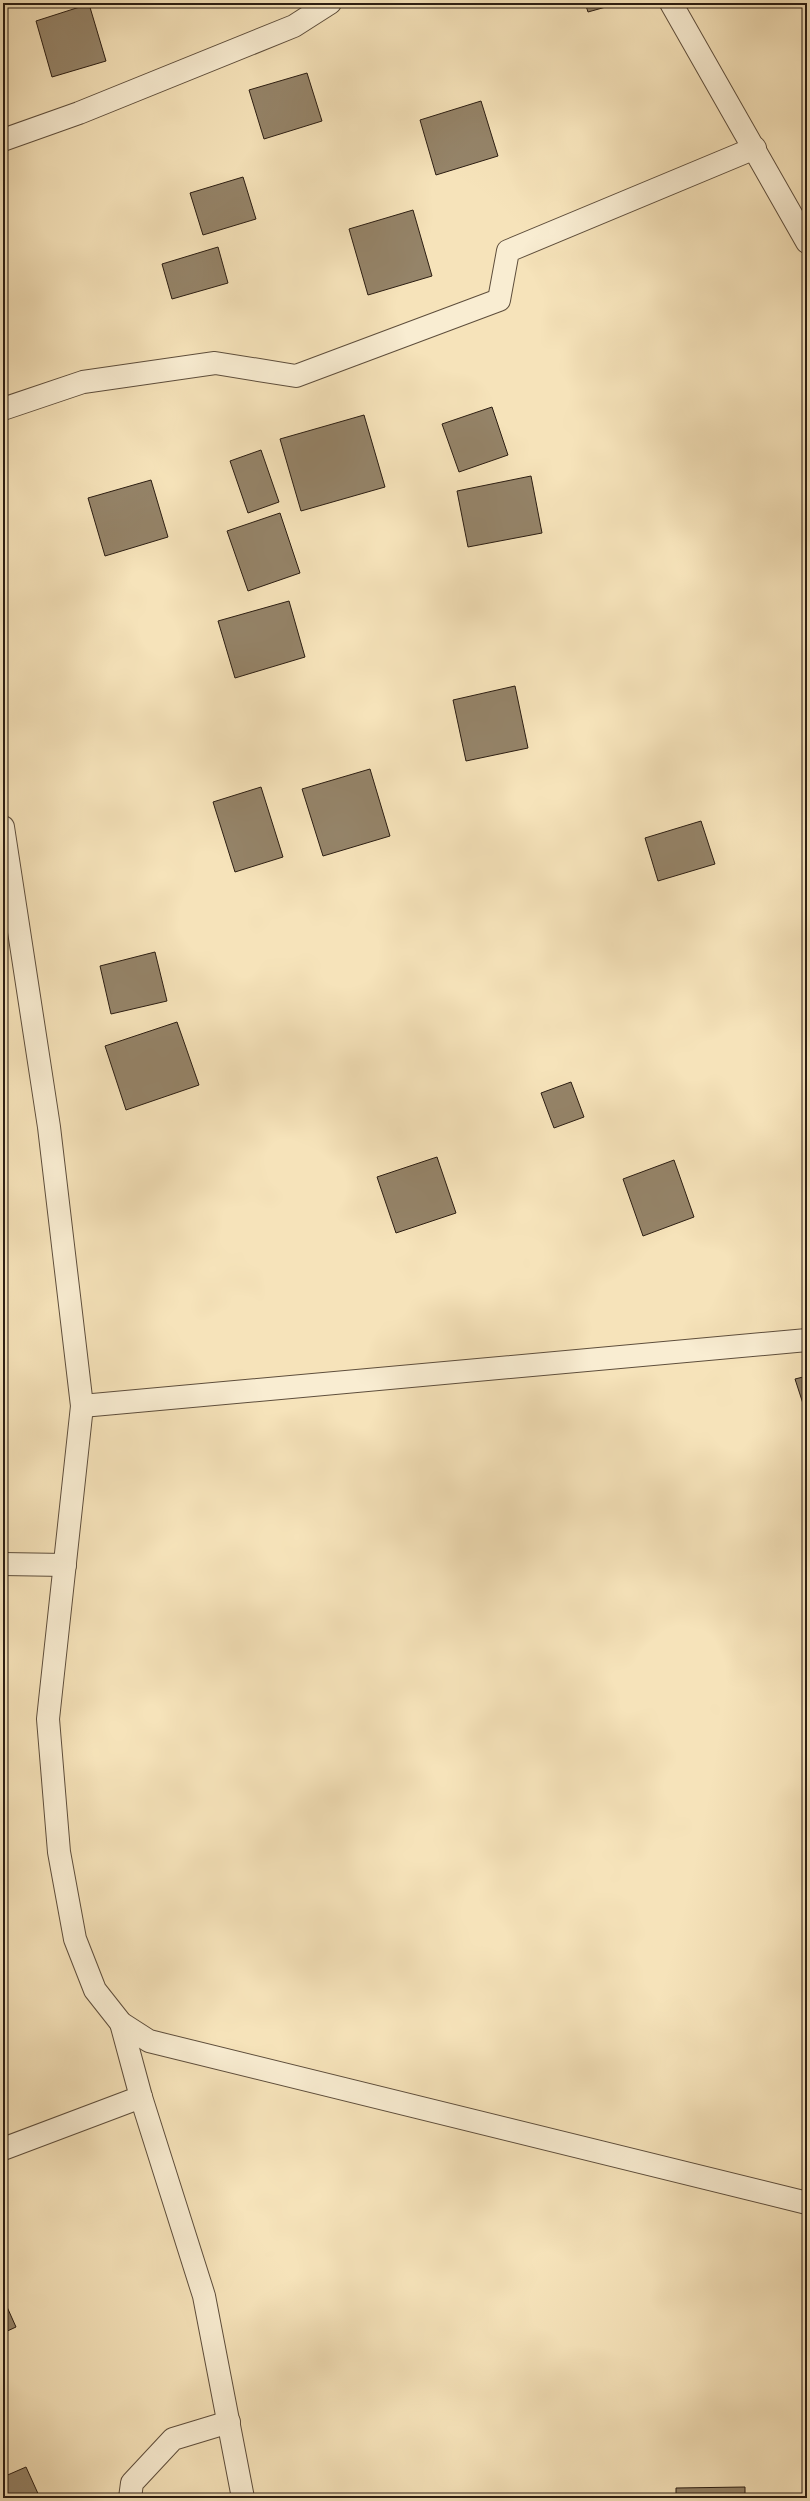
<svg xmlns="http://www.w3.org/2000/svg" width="810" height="2501" font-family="Vollkorn,serif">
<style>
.building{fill:#958469;stroke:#2b1d12}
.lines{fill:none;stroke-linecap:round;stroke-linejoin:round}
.minor-casing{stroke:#5e4e3c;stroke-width:24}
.tertiary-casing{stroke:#5e4e3c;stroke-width:24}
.minor{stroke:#f9edd2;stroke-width:22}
.tertiary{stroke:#f9edd2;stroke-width:22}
</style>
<rect width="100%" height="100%" fill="#f6e3ba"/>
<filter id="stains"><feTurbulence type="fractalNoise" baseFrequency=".005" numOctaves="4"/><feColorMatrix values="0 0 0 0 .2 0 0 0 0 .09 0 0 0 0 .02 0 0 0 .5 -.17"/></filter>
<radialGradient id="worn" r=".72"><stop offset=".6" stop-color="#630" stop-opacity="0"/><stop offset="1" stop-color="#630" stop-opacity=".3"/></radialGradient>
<g class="building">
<path d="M585,3H620L588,12Z"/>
<path d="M89,4L106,61L52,77L36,21Z"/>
<path d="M307,73L322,121L264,139L249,90Z"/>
<path d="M481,101L498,156L436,175L420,120Z"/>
<path d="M243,177L256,219L203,235L190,193Z"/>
<path d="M413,210L432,276L368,295L349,229Z"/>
<path d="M218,247L228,283L172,299L162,264Z"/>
<path d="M492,407L508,455L459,472L442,424Z"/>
<path d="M364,415L385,487L301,511L280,439Z"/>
<path d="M261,450L279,502L248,513L230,461Z"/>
<path d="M531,476L542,533L468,547L457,491Z"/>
<path d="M151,480L168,537L105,556L88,498Z"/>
<path d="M280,513L300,573L248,591L227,531Z"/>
<path d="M289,601L305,657L235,678L218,621Z"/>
<path d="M515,686L528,748L466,761L453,700Z"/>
<path d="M370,769L390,836L323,856L302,789Z"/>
<path d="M261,787L283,857L235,872L213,802Z"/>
<path d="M701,821L715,864L658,881L645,838Z"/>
<path d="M155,952L167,1001L111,1014L100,966Z"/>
<path d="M177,1022L199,1085L126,1110L105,1046Z"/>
<path d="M571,1082L584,1117L554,1128L541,1093Z"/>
<path d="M437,1157L456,1213L396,1233L377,1177Z"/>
<path d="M674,1160L694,1217L643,1236L623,1179Z"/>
<path d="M807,1376V1416L795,1379Z"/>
<path d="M807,1482V1499L803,1483Z"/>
<path d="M3,2298L16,2327L3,2333Z"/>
<path d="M26,2467L40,2498H3V2477Z"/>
<path d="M745,2487V2498H676V2488Z"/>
</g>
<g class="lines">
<defs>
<g id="minor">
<path d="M671,3L807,242"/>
<path d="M3,409L83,382L215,363L296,376L499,300L508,251L755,148"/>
<path d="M82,1406L807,1340"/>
<path d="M3,1564L65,1565"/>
<path d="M121,2023L141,2097L204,2296L243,2498"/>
<path d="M3,2149L141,2097"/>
<path d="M130,2498L132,2483L173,2439L229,2422"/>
</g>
<g id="tertiary">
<path d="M3,140L79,113L294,26L330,3"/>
<path d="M3,827L49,1127L82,1406L48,1719L59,1852L75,1939L95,1990L121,2023L149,2041L807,2203"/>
</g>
</defs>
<use href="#minor" class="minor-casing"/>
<use href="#tertiary" class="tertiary-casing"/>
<use href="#minor" class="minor"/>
<use href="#tertiary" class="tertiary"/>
</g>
<rect width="810" height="2501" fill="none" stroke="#f6e3ba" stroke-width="16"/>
<rect x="4" y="4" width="802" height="2493" fill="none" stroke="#2b1d12" stroke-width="2"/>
<rect x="8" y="8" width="794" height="2485" fill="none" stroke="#2b1d12"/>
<rect width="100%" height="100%" filter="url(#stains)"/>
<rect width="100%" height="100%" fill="url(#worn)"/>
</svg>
